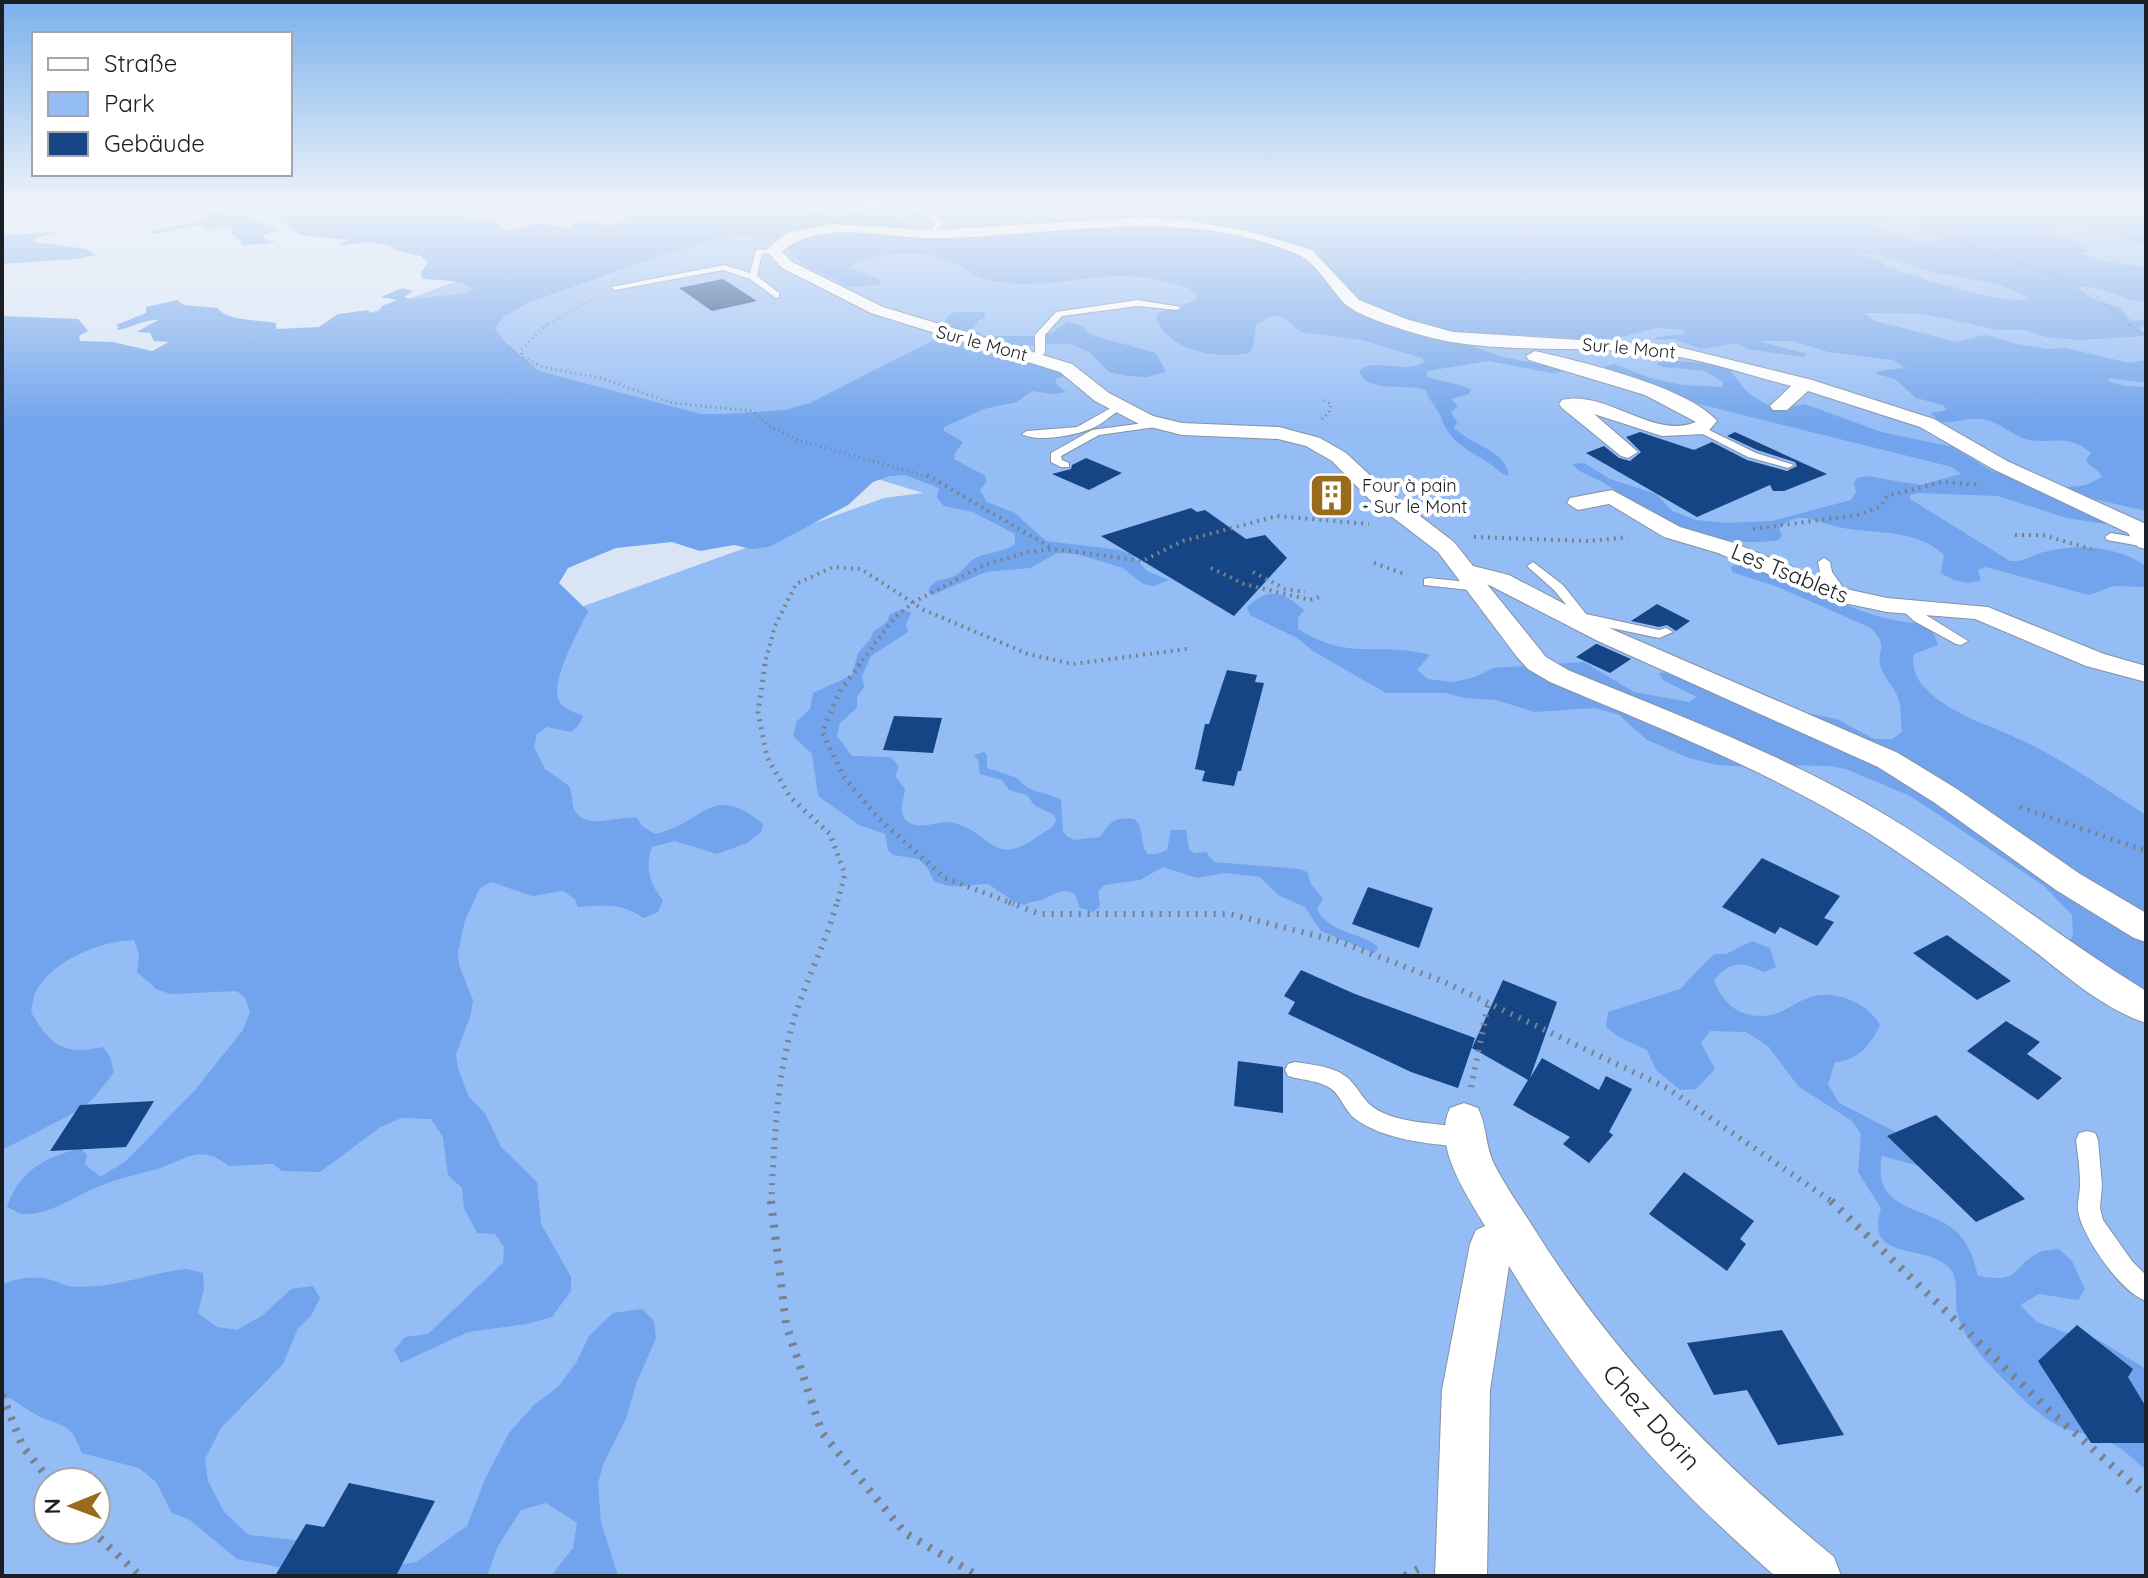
<svg xmlns="http://www.w3.org/2000/svg" width="2148" height="1578" font-family="Quicksand,sans-serif">
<style>
.green{fill:#94bcf5;fill-rule:evenodd}
.forest{fill:#71a4ec;fill-rule:evenodd}
.building{fill:#154585}
.lines{fill:none;stroke-linecap:round;stroke-linejoin:round}
.lane-casing{stroke:#8691a0;stroke-width:2}
.street-casing{stroke:#8691a0;stroke-width:2}
.path-far5{stroke:#79818c;stroke-width:2;stroke-dasharray:1 3;stroke-linecap:butt}
.path-far4{stroke:#79818c;stroke-width:3;stroke-dasharray:1 4;stroke-linecap:butt}
.path-far3{stroke:#79818c;stroke-width:4;stroke-dasharray:2 5;stroke-linecap:butt}
.path-far2{stroke:#79818c;stroke-width:5;stroke-dasharray:2 6;stroke-linecap:butt}
.path-far1{stroke:#79818c;stroke-width:6;stroke-dasharray:2 7;stroke-linecap:butt}
.path{stroke:#79818c;stroke-width:8;stroke-dasharray:3 9;stroke-linecap:butt}
.lane{fill:#fff;fill-rule:evenodd}
.street{fill:#fff;fill-rule:evenodd}
.labels{text-anchor:middle;dominant-baseline:central;stroke-width:8;stroke-linejoin:round;paint-order:stroke}
.far-street-label{font-size:18px;fill:#1b1f25;stroke:#fff}
.far-poi-label{font-size:18px;fill:#1b1f25;stroke:#fff;text-anchor:start}
.street-label{font-size:22px;fill:#1b1f25;stroke:#fff}
.near-street-label{font-size:26px;fill:#1b1f25;stroke:#fff}
</style>
<rect width="100%" height="100%" fill="#d9e5f5"/>
<path class="green" d="M664,205H2146V1576H2V657L445,656L884,498L923,493L353,319ZM48,1482H96V1530H48Z"/>
<g class="forest">
<path d="M240,205H509L515,208L498,212L504,208L479,211L466,219L485,217L509,231L535,223L569,228L575,226L571,224L588,221L611,226L631,220L621,217L620,213L609,211L605,205H801L799,207C824,223 873,209 903,218L905,221L900,231L906,235L1110,221V215L1101,205H2146V245C2116,238 2088,225 2056,226L2049,233L2076,241L2089,251L2079,253L2099,261L2146,267V302C2122,301 2102,285 2078,287L2091,298L2120,308L2131,321L2146,320V326L2139,327L2146,336L2078,340L2046,337L2024,330H1998L1925,314L1864,313L1875,321L1957,342L1985,335L2017,344L2047,349L2066,348L2129,363L2146,360V383L2110,378L2108,381L2125,386L2146,387V511L2077,495L2068,487L2086,485L2102,477C2099,469 2090,468 2086,460L2091,453C2065,430 2046,448 2020,437C2007,431 1996,420 1981,419C1965,417 1954,425 1938,421L1931,413L1947,410L1943,405L1916,398L1895,379L1876,374L1877,371L1905,368L1893,360L1828,352L1793,341H1759L1807,354L1803,357L1748,349L1737,343L1702,349L1674,339L1655,340L1657,337L1684,334V330L1656,328L1607,341L1524,335L1456,341L1504,357L1573,371L1551,373L1489,361L1427,371V377C1442,382 1458,382 1471,390L1469,394L1451,399L1458,406L1451,412L1457,422L1454,428C1474,447 1505,449 1509,476C1499,474 1497,468 1489,463C1467,449 1450,443 1441,417C1437,407 1429,401 1426,390C1404,383 1368,394 1359,371C1376,356 1404,376 1424,362L1422,358L1362,340L1301,332C1281,318 1283,307 1256,325L1253,346L1249,353C1217,359 1169,352 1156,318L1158,313L1194,301L1198,295C1187,286 1176,285 1164,281C1108,268 1075,285 1022,284C1007,283 988,282 974,275C965,270 957,263 947,260C917,249 886,254 856,261L851,268L880,280V285L848,287L802,264L786,246L768,238L735,236L686,247L527,303L503,317L495,329L505,342L539,371L701,414H725L785,410L810,403L934,340L947,317L954,312H984L985,318L979,320L973,329L985,336H1032L1051,333L1068,322L1082,326L1091,335L1156,353L1166,372L1147,377L1128,376L1109,372L1089,352L1071,344L1025,345L1021,352L1070,375L1055,379L1057,385L1066,392L1053,394L1032,391L1017,402L984,409L944,427V431L963,442L955,453L954,459L984,475L987,481L980,490L987,502L1015,513L1046,541L1120,550L1131,554L1147,571L1169,580L1154,586L1143,584L1123,568L1077,554L1057,553L1030,568L986,572L932,595L928,592C933,576 948,582 959,573C966,567 969,561 978,557C990,552 1004,552 1015,544V534L973,512L944,506L937,498L939,488L905,475L889,476L873,482L848,505L769,547L751,549L734,545L700,551L672,542L616,548L568,568L559,583L588,611C580,629 547,685 560,703C565,709 576,713 583,716L579,725L571,732L547,727L537,734L534,747L545,769L569,786C573,794 571,804 575,811C587,831 619,815 637,818L642,826L655,834C706,823 710,781 763,824L761,832L747,843L717,854L675,841L652,847C645,867 649,884 663,900L658,912L644,918C619,902 607,905 578,907L575,899L563,891L533,896L491,882L480,888L465,920L458,952L459,965L473,1000L471,1014L456,1054L458,1069L469,1097L485,1113L501,1147L537,1182L541,1224L571,1277V1291L552,1317L527,1324L468,1332L401,1363L394,1350L405,1337L428,1334L503,1263L504,1247L495,1234L477,1233L464,1208L462,1188L448,1175L443,1137L431,1119L401,1118L379,1128L320,1172L282,1171L273,1164L229,1166C200,1144 189,1158 160,1168C140,1174 119,1178 100,1186C76,1195 51,1215 24,1214C19,1214 12,1209 7,1207C20,1170 44,1158 80,1148L87,1155L85,1164L100,1177L126,1161L195,1090L243,1030L250,1012L245,998L237,991L170,994L156,989L137,972L139,955L134,940C101,941 51,960 35,993C33,998 32,1007 31,1012C51,1047 64,1055 103,1047L110,1057L114,1072L94,1098L76,1112L2,1150V316L78,319L88,331L79,336L80,341L113,342L152,351L169,342L154,341L150,333L137,332L158,320C142,319 131,329 116,330L119,327L116,325L146,313V307L177,300L184,305L218,308C226,321 261,320 276,323V329L319,327L338,314L369,310V313L378,312L382,306L397,300L381,297L402,288L413,291L404,297L411,299L462,294L473,289C460,278 438,282 422,278L421,272L428,263L421,256L398,251L390,246L367,242L338,246L349,240L300,235L271,214L249,218L278,229L263,235L265,240L276,241L269,244L241,245V241L231,233L235,228L205,229V224L152,234L147,232L206,220L208,218L192,220ZM1902,220L1919,223L1923,230L1941,238L1920,244L1876,225ZM1858,254C1885,252 1907,266 1932,272C1959,278 2008,282 2029,299C1995,305 1916,276 1882,265L1881,260Z"/>
<path d="M57,232L36,238L34,242L86,249L96,255L76,259L2,264V235Z"/>
<path d="M1668,360L1712,364L1730,370L1747,392L1767,405L1791,407L1805,404L1881,432L1953,447L1992,471L2026,481L2063,502L2106,520L2105,524L2067,518L1998,496L1917,493L1910,495V499L2010,561C2022,562 2029,557 2040,553C2077,543 2114,545 2146,566V587L2114,586L2089,595L1986,567L1978,570L1981,580C1966,586 1954,581 1941,573L1944,555C1917,529 1877,534 1843,528C1830,526 1815,518 1801,518C1792,518 1786,523 1779,528L1782,535L1779,540C1714,551 1656,517 1604,483C1594,477 1579,473 1572,464L1584,463L1610,479L1656,494L1672,511L1696,520L1726,523L1772,521L1851,500L1856,492L1854,483L1857,478L1867,476L1920,485L1961,474L1952,467L1671,397L1601,368L1614,364L1650,378L1682,385L1722,387L1723,382L1705,371L1663,367L1656,364Z"/>
<path d="M1741,563C1799,578 1847,614 1906,622C1923,624 1933,627 1938,645L1914,654C1911,666 1916,679 1925,688C1952,716 1989,724 2023,741C2066,761 2106,790 2146,815V1009L2066,951L2073,934L2072,915L2044,886L1939,815L1910,796L1846,769L1829,766L1783,765L1770,768L1716,765L1689,758L1647,740L1619,715L1595,708L1534,712L1497,700L1464,698L1446,693H1386L1313,651L1297,638L1250,615L1247,607C1270,587 1281,590 1304,610L1298,618V629C1353,663 1378,640 1430,655L1417,670L1428,679L1454,682L1475,677L1493,668L1584,662L1634,692L1689,702L1697,697L1663,680L1659,673L1671,672L1782,708L1837,719L1874,739H1892L1902,732C1900,722 1902,711 1899,701C1896,688 1885,680 1881,668C1875,649 1891,649 1871,628L1778,587L1732,572L1731,567Z"/>
<path d="M903,609L911,613L906,624L908,632L871,656L862,676L864,687L857,697V708L840,723L837,736L852,756L891,757L899,767L895,776L905,789C904,798 899,812 905,819C917,833 939,819 954,823C992,833 993,868 1037,837C1044,832 1052,829 1056,821L1054,815L1034,805L1027,795L1009,790L1002,780L980,774L978,760L974,755L984,752L987,755V768L1017,778C1030,795 1045,790 1061,800L1063,832L1068,837L1074,840L1100,837C1110,822 1114,817 1134,819C1146,828 1138,843 1148,854H1157L1167,850L1171,830H1186L1189,849L1194,853L1206,852L1214,862L1300,869L1307,872L1311,884L1323,899L1317,909C1328,935 1373,934 1378,949L1374,953L1321,931L1305,907L1278,895L1260,877L1225,873L1197,878L1163,867L1140,880L1105,885L1098,891L1100,906L1093,912L1080,908L1075,894C1061,887 1056,894 1044,899C1037,902 1032,900 1025,905L1015,902L988,884C967,885 953,890 934,881L927,867L918,859L893,855L888,850L885,834L859,825L822,799L818,795L812,754L793,736L797,721L810,709L813,693L852,675L858,653L871,638L873,632L887,622L890,614Z"/>
<path d="M1752,941L1770,948L1776,967L1764,972C1741,961 1731,961 1714,980C1723,1006 1743,1020 1771,1015C1785,1012 1797,1001 1811,997C1835,989 1868,1003 1880,1025C1871,1044 1858,1061 1835,1062L1828,1084L1839,1103L1902,1135L1919,1166L1882,1156C1871,1214 1929,1205 1957,1232C1969,1244 1974,1260 1978,1276C2023,1284 2010,1267 2040,1252C2045,1250 2053,1250 2059,1249L2072,1261L2085,1289L2078,1300L2039,1294L2020,1305L2037,1322L2067,1333L2097,1339L2146,1369V1470C2135,1461 2125,1450 2113,1444C2096,1435 2078,1434 2061,1427C2044,1420 2021,1398 2009,1385C1990,1365 1966,1343 1958,1316C1952,1299 1963,1278 1946,1265C1918,1243 1865,1261 1881,1208L1858,1172L1861,1134L1852,1121L1798,1086L1768,1046L1746,1032L1710,1031L1701,1043L1715,1069L1696,1089L1680,1090L1656,1070L1647,1050L1619,1037L1606,1027L1608,1012L1680,989L1714,954H1726Z"/>
<path d="M187,1269L203,1273L204,1288L198,1313L217,1327L237,1330L263,1315L291,1289L313,1286L320,1298L311,1316L298,1328L283,1364L221,1428L205,1459L208,1481L224,1512L249,1535L331,1544L384,1567L416,1562L467,1526L485,1479L509,1433L534,1405L558,1387L576,1363L589,1336L613,1313L642,1309L654,1321L656,1338L636,1384L626,1419L603,1464L598,1484L601,1522L618,1576H551L573,1548L577,1523L546,1503L521,1510L498,1546L487,1576H325L237,1559L190,1520L172,1513L156,1482L139,1468L82,1453C71,1427 71,1428 45,1419C33,1414 21,1405 10,1398L2,1400V1285C17,1278 34,1275 51,1280C57,1281 62,1285 69,1286C107,1291 148,1273 187,1269Z"/>
</g>
<g class="building">
<path d="M723,279L757,301L712,311L679,288Z"/>
<path d="M1640,432L1694,450L1712,442L1747,460L1787,471L1797,466L1795,462L1757,450L1727,436L1735,432L1827,474L1784,491H1773L1770,485L1697,517L1586,453L1604,446L1619,458L1630,461L1641,452L1626,437Z"/>
<path d="M1086,458L1122,473L1089,490L1052,474L1071,469L1072,465Z"/>
<path d="M1191,508L1197,512L1205,510L1246,539L1265,535L1287,558L1234,616L1101,536Z"/>
<path d="M1657,604L1690,621L1676,631L1667,625L1659,627L1631,621Z"/>
<path d="M1596,644H1597L1631,659L1610,673L1576,657Z"/>
<path d="M1227,670L1257,675L1255,682L1264,683L1241,771H1238L1234,786L1202,781L1205,771L1195,769L1205,724H1209Z"/>
<path d="M894,716L942,718L933,753L883,750Z"/>
<path d="M1762,858L1840,896L1824,918L1834,922L1817,946L1780,927L1775,934L1722,907Z"/>
<path d="M1368,887L1433,908L1419,948L1352,924Z"/>
<path d="M1947,935L2011,981L1977,1000L1913,953Z"/>
<path d="M1301,970L1355,994L1475,1038L1458,1088L1411,1072L1288,1014L1295,1002L1284,996Z"/>
<path d="M1503,980L1557,1002L1530,1078L1542,1058L1599,1090L1606,1076L1632,1089L1609,1132L1613,1135L1589,1163L1563,1144L1570,1137L1513,1105L1528,1080L1472,1048Z"/>
<path d="M2006,1021L2040,1042L2027,1054L2062,1078L2038,1100L1967,1051Z"/>
<path d="M1238,1061L1283,1067V1113L1234,1106Z"/>
<path d="M154,1101L126,1147L50,1151L80,1105Z"/>
<path d="M1936,1115L2025,1199L1976,1222L1887,1136Z"/>
<path d="M1684,1172L1754,1221L1740,1239L1746,1244L1727,1271L1649,1214Z"/>
<path d="M2077,1325L2133,1369L2128,1377L2146,1407V1443H2091L2038,1361Z"/>
<path d="M1782,1330L1844,1435L1778,1445L1747,1390L1714,1395L1687,1343Z"/>
<path d="M349,1483L435,1501L396,1576H275L306,1524L324,1527Z"/>
</g>
<g class="lines">
<defs>
<g id="lane">
<path d="M870,205C898,205 923,200 943,223L933,236L929,234L935,223C912,196 872,209 841,214L837,212Z"/>
<path d="M773,249L776,253L762,254L757,276L779,293V297L776,298L750,279L723,270L615,290L611,287L724,265L750,273L756,250Z"/>
<path d="M1138,300L1181,307L1177,310L1138,306L1062,316L1045,335V352L1040,360L1032,358L1035,352V335L1056,312Z"/>
<path d="M1118,404L1123,407L1122,409C1112,414 1105,422 1095,427C1079,435 1037,443 1022,434L1027,431L1077,427Z"/>
<path d="M1159,421L1164,424L1163,426L1099,435L1061,456L1062,460L1069,463V467H1061L1051,462V453L1092,430Z"/>
<path d="M1701,426L1756,453L1794,465L1788,468L1748,457L1697,431L1696,429Z"/>
<path d="M2111,533L2146,539V547L2107,540L2105,537Z"/>
<path d="M1824,558L1830,562L1832,572L1849,596L1847,599H1837L1820,572L1818,562Z"/>
<path d="M1533,562L1563,585L1586,614L1659,630L1666,628L1673,632L1659,638L1583,622L1572,623L1570,620L1573,613L1554,590L1527,566Z"/>
<path d="M1429,578L1478,583L1484,587L1478,591L1424,585V579Z"/>
<path d="M1905,602L1968,641L1961,645L1956,644L1914,621L1898,606Z"/>
<path d="M1295,1062C1313,1065 1335,1066 1349,1079C1360,1090 1364,1103 1379,1111C1408,1126 1442,1121 1472,1131L1475,1138L1472,1145L1464,1147C1429,1144 1383,1140 1354,1118C1346,1111 1342,1100 1335,1092C1323,1080 1304,1081 1288,1076L1285,1070L1288,1064Z"/>
<path d="M2087,1131L2095,1133L2098,1140L2102,1185L2100,1208L2103,1220L2132,1261L2146,1275L2144,1300C2120,1291 2081,1235 2078,1210C2077,1202 2080,1193 2080,1185C2080,1170 2078,1155 2076,1140L2079,1133Z"/>
</g>
<g id="street">
<path d="M1143,217L1185,220L1248,231L1312,250L1359,300L1406,319L1453,332L1674,346L1812,380L1934,419L2007,461L2146,524V549L2138,547L2128,533L1993,469L1920,427L1808,391L1787,410H1773L1770,406L1791,386C1753,376 1714,363 1674,356C1601,344 1524,354 1451,342C1428,338 1360,319 1344,303C1331,289 1316,263 1299,255C1184,204 1054,237 934,238C884,239 825,218 782,251L792,262L883,307L1072,364L1109,393L1153,416L1182,423L1279,427L1320,438L1346,453L1386,490L1454,542L1473,566L1509,575L1616,631L1898,753L1957,789L2080,874L2146,913V942L2134,938L2056,890L1935,803L1878,767L1598,641L1487,584L1546,657L1568,670C1677,715 1788,756 1889,817C1977,871 2058,937 2146,991V1023C2102,1009 2062,972 2025,944C1973,905 1922,867 1867,832C1767,770 1657,727 1550,682L1528,669L1517,657L1438,552L1370,500L1332,461L1306,446L1278,439L1182,435L1139,424L1095,401L1060,372L871,313L782,268L766,250L787,233L831,224L933,230Z"/>
<path d="M1535,351C1579,361 1689,387 1717,421L1706,434L1662,436L1594,414L1638,452L1628,458L1621,456L1562,408L1559,404L1562,400C1606,389 1653,440 1696,422L1645,395L1529,360L1526,356Z"/>
<path d="M1612,490L1680,527L1734,543L1846,589L1887,598L1988,607L2104,654L2146,666V682L2086,666L1975,619L1887,612L1830,600L1718,553L1664,537L1609,504L1578,510L1567,503L1570,498Z"/>
<path d="M1464,1103L1478,1108C1487,1126 1485,1147 1495,1166C1506,1187 1520,1207 1533,1227C1614,1357 1717,1461 1834,1557L1841,1576H1775C1669,1483 1582,1388 1509,1266L1490,1390L1487,1576H1435L1442,1390L1470,1244L1476,1230L1485,1226C1466,1194 1432,1145 1450,1108Z"/>
</g>
</defs>
<use href="#lane" class="lane-casing"/>
<use href="#street" class="street-casing"/>
<g class="path-far5">
<path d="M1854,205L2082,285L2132,326"/>
<path d="M545,326L596,297"/>
</g>
<g class="path-far4">
<path d="M547,324L521,350L522,357L543,367L601,378L672,403L753,411L770,426L797,440L930,477"/>
<path d="M2129,324L2146,338"/>
<path d="M1322,419L1329,412L1331,404L1323,400"/>
</g>
<g class="path-far3">
<path d="M927,475L1053,549"/>
<path d="M1753,529L1858,515L1880,507L1887,496L1942,482L1981,485"/>
<path d="M2015,535H2043L2091,549"/>
<path d="M1474,537L1589,541L1628,537"/>
<path d="M1374,563L1407,575"/>
<path d="M1211,568L1244,584L1310,600L1319,597"/>
<path d="M1253,572L1285,589L1305,592"/>
<path d="M764,666L775,626L796,584L833,567L861,569L924,610L1028,654L1073,664L1187,649"/>
<path d="M858,666L895,617L914,602L984,565L1028,552L1054,549L1142,561L1183,541L1277,516L1369,524"/>
</g>
<g class="path-far2">
<path d="M765,664L758,712L767,757L790,797L830,834L845,874L837,904"/>
<path d="M860,664L840,691L822,732L844,777L879,819L945,878L1014,904"/>
<path d="M2020,807L2146,851"/>
</g>
<g class="path-far1">
<path d="M1009,902L1039,914H1230L1338,941L1442,981L1667,1088L1834,1203"/>
<path d="M1471,1087L1488,1005"/>
<path d="M771,1203C775,1138 776,1070 798,1007C810,972 827,939 837,902"/>
</g>
<g class="path">
<path d="M771,1201L786,1324L822,1433L905,1533L978,1576"/>
<path d="M1831,1201L2050,1411L2146,1496"/>
<path d="M2,1395L23,1447L51,1482"/>
<path d="M91,1530L140,1576"/>
<path d="M1405,1576L1418,1569"/>
</g>
<use href="#lane" class="lane"/>
<use href="#street" class="street"/>
</g>
<linearGradient id="sky" x2="0" y2="1"><stop stop-color="#7ab0ec"/><stop offset="0.48" stop-color="#eef3fa"/><stop offset="1" stop-color="#eef3fa" stop-opacity="0"/></linearGradient>
<rect width="2148" height="426" fill="url(#sky)"/>
<defs>
<symbol id="building-square" viewBox="-11 -11 22 22"><rect x="-9" y="-9" width="18" height="18" rx="4" fill="#996c1b" stroke="#fff"/><path d="M-4-6H4V6H1V3H-1V6H-4ZM-2.5-4.3h1.7v1.8h-1.7ZM.8-4.3h1.7v1.8H.8ZM-2.5-1h1.7V.8h-1.7ZM.8-1h1.7V.8H.8Z" fill="#fff"/></symbol>
</defs>
<g fill-rule="evenodd">
<use href="#building-square" x="1306" y="470" width="51" height="51"/>
</g>
<g class="labels">
<g class="far-street-label">
<text transform="translate(982 343) rotate(15)">Sur le Mont</text>
<text transform="translate(1629 348) rotate(5)">Sur le Mont</text>
</g>
<g class="far-poi-label">
<text x="1362" y="485">Four à pain<tspan x="1362" dy="21">- Sur le Mont</tspan></text>
</g>
<g class="street-label">
<text transform="translate(1790 573) rotate(22)">Les Tsablets</text>
</g>
<g class="near-street-label">
<text transform="translate(1652 1417) rotate(48)">Chez Dorin</text>
</g>
</g>
<rect width="2148" height="1578" fill="none" stroke="#1b1f25" stroke-width="8"/>
<rect x="32" y="32" width="260" height="144" fill="#ffffff" stroke="#a4a5a8" stroke-width="2"/>
<rect x="48" y="58" width="40" height="12" fill="#ffffff" stroke="#a4a5a8" stroke-width="2"/>
<text x="104" y="72" font-size="24" fill="#1b1f25">Straße</text>
<rect x="48" y="92" width="40" height="24" fill="#94bcf5" stroke="#a4a5a8" stroke-width="2"/>
<text x="104" y="112" font-size="24" fill="#1b1f25">Park</text>
<rect x="48" y="132" width="40" height="24" fill="#154585" stroke="#a4a5a8" stroke-width="2"/>
<text x="104" y="152" font-size="24" fill="#1b1f25">Gebäude</text>
<g transform="translate(72 1506) rotate(269)"><circle r="38" fill="#ffffff" stroke="#a4a5a8" stroke-width="2"/>
<path d="M0-6L14 30L0 20L-14 30Z" fill="#996c1b"/>
<text y="-12" font-size="22" font-weight="bold" text-anchor="middle" fill="#1b1f25">N</text>
</g>
</svg>
